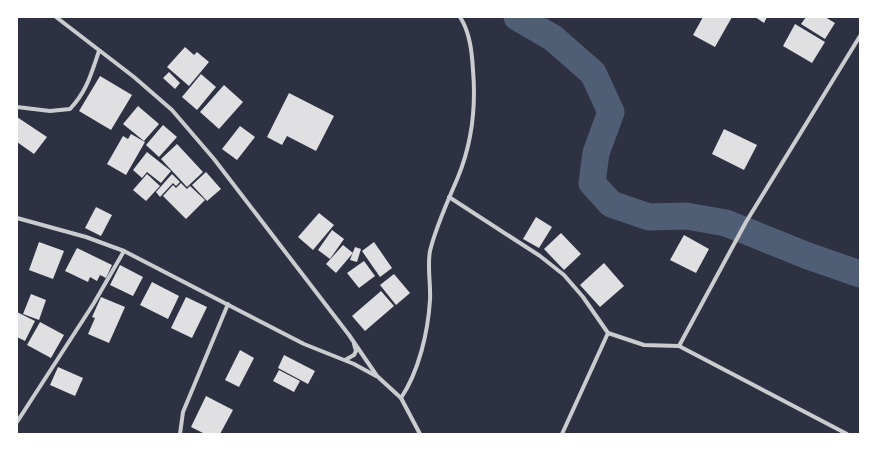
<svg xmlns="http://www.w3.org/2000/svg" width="877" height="451" font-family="Karla,sans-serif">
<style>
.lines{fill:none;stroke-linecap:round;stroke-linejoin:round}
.river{stroke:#4f5d75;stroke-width:27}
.building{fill:#e0e0e3}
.minor{stroke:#caccd0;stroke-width:4}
</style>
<rect width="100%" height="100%" fill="#2d3142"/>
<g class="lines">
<path class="river" d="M517,17L553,38L593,73L611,112L596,153L592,183L611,204L649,217L686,216L726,223L808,256L860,274"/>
</g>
<g class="building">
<path d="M703,17H732L715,47L693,35Z"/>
<path d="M755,17H767L764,23Z"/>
<path d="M806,17H825L835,23L825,39L801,24Z"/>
<path d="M795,24L825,42L812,63L783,46Z"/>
<path d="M185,47L194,55L197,52L209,62L189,86L167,67Z"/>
<path d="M169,72L180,83L175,89L163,78Z"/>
<path d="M201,74L216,87L197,110L182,97Z"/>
<path d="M100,76L132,95L111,130L79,111Z"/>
<path d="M224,85L243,102L219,129L200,112Z"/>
<path d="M289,93L334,116L316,151L287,136L282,145L267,137Z"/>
<path d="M138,106L159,124L144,141L123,124Z"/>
<path d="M17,117L47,137L34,154L17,142Z"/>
<path d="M163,125L177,137L159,157L146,145Z"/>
<path d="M240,126L255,137L237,160L222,149Z"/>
<path d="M724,129L757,145L744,170L712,154Z"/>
<path d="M131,134L145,142L126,175L107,164L123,136L128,139Z"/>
<path d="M177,144L203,172L187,187L161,159Z"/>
<path d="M147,152L171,171L161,183L147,172L142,178L133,170Z"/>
<path d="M206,172L221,189L207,201L192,185Z"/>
<path d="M147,174L160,186L146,201L133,190Z"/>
<path d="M172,174L180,182L176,186L173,183L160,197L156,192Z"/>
<path d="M181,183L187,189L190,186L205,200L186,219L163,196L173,185L176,188Z"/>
<path d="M96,207L112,215L101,236L85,228Z"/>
<path d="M319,213L334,225L313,250L298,237Z"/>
<path d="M536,217L552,227L539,248L523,239Z"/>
<path d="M332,230L344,239L330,259L318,250Z"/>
<path d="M561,233L581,254L564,270L544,249Z"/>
<path d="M684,235L709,249L696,273L670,260Z"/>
<path d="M39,242L64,251L53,279L29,270Z"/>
<path d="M374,242L392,268L380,277L362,251Z"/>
<path d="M343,245L353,253L336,273L326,264Z"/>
<path d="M355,247L361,249L357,262L350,260Z"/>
<path d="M77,248L112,265L106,278L100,275L97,281L90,277L88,282L65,271Z"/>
<path d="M364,261L375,276L359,288L347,273Z"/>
<path d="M604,263L624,286L600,307L580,285Z"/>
<path d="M120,265L143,277L133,296L110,285Z"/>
<path d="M394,274L410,293L396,305L380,285Z"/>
<path d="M152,282L179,296L168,319L140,305Z"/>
<path d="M381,291L394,306L365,331L352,316Z"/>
<path d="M31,294L46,300L39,320L23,314Z"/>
<path d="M101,297L125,307L109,343L88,334L95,318L92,317Z"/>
<path d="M186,297L207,307L192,338L171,328Z"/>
<path d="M17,312L35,321L25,341L17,337Z"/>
<path d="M40,322L64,335L51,358L27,345Z"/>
<path d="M240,350L254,358L239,387L225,380Z"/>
<path d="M284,355L315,371L308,384L278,368Z"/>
<path d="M58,367L83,378L75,396L50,385Z"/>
<path d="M279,370L300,381L294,392L273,381Z"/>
<path d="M206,396L233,410L220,434H205L191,427Z"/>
</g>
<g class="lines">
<g class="minor">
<path d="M56,17L134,77L172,110L214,159L349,335L377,376L401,398L420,434"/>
<path d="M17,107L50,111L70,109C87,91 91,74 99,51"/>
<path d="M449,197L540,256L564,275L583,297L608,333L644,345L679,346L847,434"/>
<path d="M17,218L86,237L124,251L304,344L354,364L376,376"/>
<path d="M679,346L746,222L860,36"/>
<path d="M345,360L354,355L356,351L354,344"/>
<path d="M401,398C419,371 428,332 430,300C431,284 427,267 430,251C436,226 448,201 458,177C472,143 476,106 473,70C472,53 470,32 460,17"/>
<path d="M17,422L94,303L124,251"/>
<path d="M180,434L183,412L228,304"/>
<path d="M562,434L608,333"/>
</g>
</g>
<rect width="877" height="451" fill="none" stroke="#ffffff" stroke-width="36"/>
</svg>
